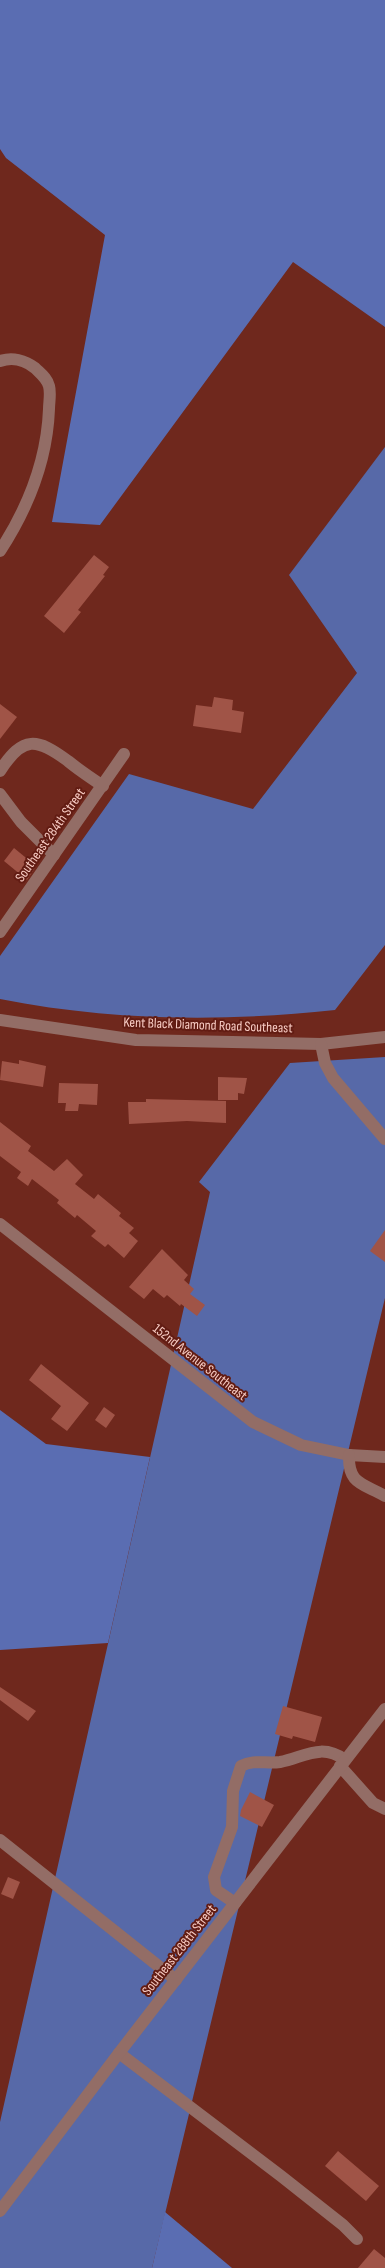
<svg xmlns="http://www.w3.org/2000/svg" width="385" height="2268" font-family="'Sofia Sans Condensed',sans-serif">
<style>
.green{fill:#5769a8}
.forest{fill:#5a6db2}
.building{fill:#a05447}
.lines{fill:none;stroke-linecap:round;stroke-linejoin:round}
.minor{stroke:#936d66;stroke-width:12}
.labels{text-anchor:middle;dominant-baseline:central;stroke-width:4;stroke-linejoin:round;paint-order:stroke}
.street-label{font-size:14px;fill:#f8ccc4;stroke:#621c13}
</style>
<rect width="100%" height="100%" fill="#6f281d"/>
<g class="green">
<path d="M385,447V945L335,1010C223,1022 111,1021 0,999V956L129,774L253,809L357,673L289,575Z"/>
<path d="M385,1057V1298L152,2268H0V2122L210,1192L199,1182L290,1063Z"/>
</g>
<g class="forest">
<path d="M0,0H385V327L293,262L100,525L52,522L105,235L6,158L0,149Z"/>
<path d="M0,1410L46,1444L150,1457L108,1643L0,1650Z"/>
<path d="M165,2212L232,2268H152Z"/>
</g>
<g class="building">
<path d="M94,555L109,567L103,575L105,576L78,610L81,612L64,633L44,616Z"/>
<path d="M214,697L233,700L232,710L244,712L241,733L193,726L196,705L212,707Z"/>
<path d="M0,704L17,717L0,739Z"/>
<path d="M14,848L36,866L27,880L4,861Z"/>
<path d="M19,1060L46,1066L43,1087L0,1080L2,1061L19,1064Z"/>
<path d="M218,1077L247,1078L244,1094L238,1093V1100H218Z"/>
<path d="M59,1083L98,1084L97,1105L79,1104L78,1111H65L66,1103H58Z"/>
<path d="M146,1099L226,1101V1123L187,1121L129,1124L128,1102H146Z"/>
<path d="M0,1122L31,1146L28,1151L54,1171L67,1159L83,1175L75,1184L94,1199L98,1194L121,1213L119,1216L134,1228L129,1233L138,1241L124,1258L108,1244L105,1247L91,1236L96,1231L77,1215L75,1218L57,1203L59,1200L32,1179L28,1186L17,1178L21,1172L0,1156Z"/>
<path d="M385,1230V1262L370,1251Z"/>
<path d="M162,1249L188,1275L184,1280L194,1289L190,1294L205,1305L197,1316L181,1304L180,1306L167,1295L164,1298L153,1289L144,1299L129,1287Z"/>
<path d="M41,1364L89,1403L67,1431L51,1419L61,1406L29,1380Z"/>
<path d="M104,1407L115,1415L106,1428L95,1420Z"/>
<path d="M0,1687L36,1711L28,1721L0,1700Z"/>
<path d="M283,1706L322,1717L315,1742L293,1736L292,1739L275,1734Z"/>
<path d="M250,1792L274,1805L262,1827L240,1816L241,1810Z"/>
<path d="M8,1877L20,1882L13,1899L1,1894Z"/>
<path d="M338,2151L379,2186L366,2201L325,2166Z"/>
<path d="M374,2249L385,2258V2268H358Z"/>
</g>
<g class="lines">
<g class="minor">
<path d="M0,361C12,357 25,360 35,368C41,374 47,378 49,386C51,393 49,402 49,409C47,461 28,508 0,551"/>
<path d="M0,771C23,735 37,738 68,761C79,770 91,778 103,786"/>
<path d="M0,794L21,822L54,855"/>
<path d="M0,932L124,754"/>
<path d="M0,1020L136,1040L321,1044L385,1037"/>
<path d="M321,1044L325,1063L333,1078L385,1139"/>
<path d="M0,1224L253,1422L301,1445L349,1455L385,1457"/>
<path d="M349,1455C348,1484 362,1483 385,1496"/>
<path d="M340,1766L373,1803L385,1809"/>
<path d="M0,1840L176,1980"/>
<path d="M235,1903L216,1890L214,1877L232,1827L233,1791L241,1766C254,1759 266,1764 280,1762C303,1758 321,1742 345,1760"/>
<path d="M119,2053L281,2176L343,2225L357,2239"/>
<path d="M0,2211L119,2053L385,1709"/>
</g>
</g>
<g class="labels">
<g class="street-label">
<text transform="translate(50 835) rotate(-55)">Southeast 284th Street</text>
<text transform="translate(208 1025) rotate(2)">Kent Black Diamond Road Southeast</text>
<text transform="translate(200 1362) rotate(38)">152nd Avenue Southeast</text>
<text transform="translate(179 1950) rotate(-52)">Southeast 288th Street</text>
</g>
</g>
</svg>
